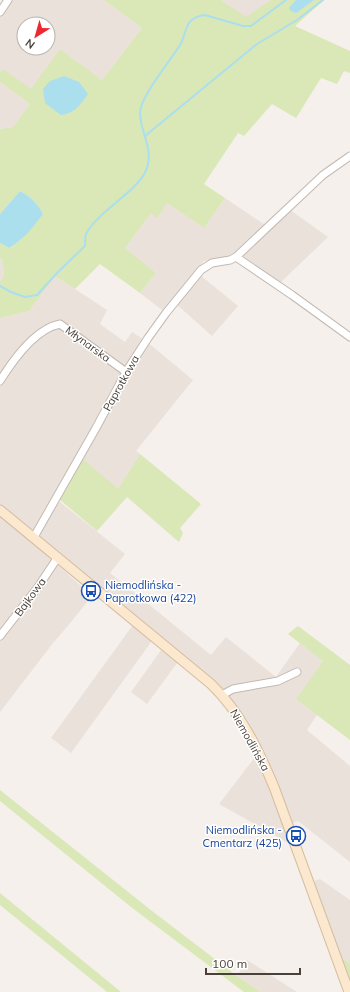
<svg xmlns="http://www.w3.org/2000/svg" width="350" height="992" font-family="Mulish,sans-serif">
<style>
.residential{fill:#e9e1da;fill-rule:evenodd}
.green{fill:#dae7b7}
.water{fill:#abdfee}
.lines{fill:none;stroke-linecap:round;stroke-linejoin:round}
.stream{stroke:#abdfee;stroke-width:2}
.street-casing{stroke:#c3b9b1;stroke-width:9}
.secondary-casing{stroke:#d5bd9f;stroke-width:11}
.street{stroke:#fff;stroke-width:7}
.secondary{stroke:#fce8ce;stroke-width:9}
.labels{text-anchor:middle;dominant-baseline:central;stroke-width:3;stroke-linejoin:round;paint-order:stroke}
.street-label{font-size:11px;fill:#494039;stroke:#fff}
.transit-label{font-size:11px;fill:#164399;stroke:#fff;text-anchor:start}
</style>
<rect width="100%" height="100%" fill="#f5f0eb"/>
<g class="residential">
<path d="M8,0H104L142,28L102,80L60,49L31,90L3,69L0,73V12ZM24,24H48V48H24Z"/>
<path d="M221,0H271L246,18Z"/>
<path d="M0,82L30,104L13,127L0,129Z"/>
<path d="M225,198L271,229L290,210L328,237L280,283L249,263L238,250L227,257L204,261L195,271L238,306L212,336L175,303L166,313L140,293L156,273L125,248L151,213L167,203L204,228Z"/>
<path d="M0,258H2L4,276L0,282Z"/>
<path d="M55,276L107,310L100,324L125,342L132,332L146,341L193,380L136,451L140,454L118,489L55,498L125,554L110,573L211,655L226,637L276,677L300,643L323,661L296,699L317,715L307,730L350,766V862L298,821L293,823L276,791L297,848L219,804L259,752L232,707L180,659L147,704L131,692L164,646L154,638L71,753L51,738L135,622L56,551L0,504V318L29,311Z"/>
<path d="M0,516L32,542L92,596L66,628L53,643L0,712Z"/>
<path d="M320,879L350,900V963L336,956L314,881Z"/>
<path d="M247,960L297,992H261L237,976Z"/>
</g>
<g class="green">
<path d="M104,0H221L246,17L271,0H324L295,26L350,51V73L344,71L337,84L321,78L296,118L272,104L244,136L238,133L204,184L225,198L204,228L167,203L157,218L151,213L125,248L156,273L140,293L100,264L75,289L55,276L29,311L0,318V282L4,276L2,258H0V243L11,248L43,214C37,203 31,197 20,191L0,214V129L13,127L30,104L0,82V73L3,69L31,89L60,49L102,80L142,28Z"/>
<path d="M140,454L201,504L180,528L183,533L179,542L127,497L97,531L59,499L80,457L118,489Z"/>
<path d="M298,626L350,665V740L296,699L323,661L288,634Z"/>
<path d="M0,790L152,911L237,976L261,992H244L131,907L0,801Z"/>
<path d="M0,893L121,992H107L0,905Z"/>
<path d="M336,956L350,963V992Z"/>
</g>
<g class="water">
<path d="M296,0H314L296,13L291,11L289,8Z"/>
<path d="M64,76L79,82L88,94C80,105 75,113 61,115L45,103L43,89L50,81Z"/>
<path d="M20,191C31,197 37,203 43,214L28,233L10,248L0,243V214Z"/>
</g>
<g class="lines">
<g class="stream">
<path d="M145,136L257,44L297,20L323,0"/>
<path d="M0,286L11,292L25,297L37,295L58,272L85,246C85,242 85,237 86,234C99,209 144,189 148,164C152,147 140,130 140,113C140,97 171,60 180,45C184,39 185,29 189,23C193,17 199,16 205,15L243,26H251L286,0"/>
</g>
<defs>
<g id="street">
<path d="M0,12L8,0"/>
<path d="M236,257L292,295L350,337"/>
<path d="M0,381C13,360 35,329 60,324L126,372"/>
<path d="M34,537L96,428L126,372L148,338L166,313L201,270L212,263L230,260L236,257L323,175L350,156"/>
<path d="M0,636L38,587L58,557"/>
<path d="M222,695L233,689L278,681L297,672"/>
</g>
<path id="secondary" d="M0,510L211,684C241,713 258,749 274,787L349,992"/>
</defs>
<use href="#street" class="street-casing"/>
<use href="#secondary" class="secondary-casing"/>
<use href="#street" class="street"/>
<use href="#secondary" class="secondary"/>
</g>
<defs>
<symbol id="bus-ring" viewBox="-11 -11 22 22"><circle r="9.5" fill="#fff" stroke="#1a4fb4" stroke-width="1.5"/><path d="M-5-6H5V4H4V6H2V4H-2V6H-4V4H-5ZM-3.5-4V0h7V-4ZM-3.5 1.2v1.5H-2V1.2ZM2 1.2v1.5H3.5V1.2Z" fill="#1a4fb4"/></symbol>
</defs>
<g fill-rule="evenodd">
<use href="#bus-ring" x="80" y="580" width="22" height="22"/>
<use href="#bus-ring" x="285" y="825" width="22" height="22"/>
</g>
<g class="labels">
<g class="street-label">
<text transform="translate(88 344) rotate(36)">Młynarska</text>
<text transform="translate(121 383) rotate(-61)">Paprotkowa</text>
<text transform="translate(30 597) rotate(-54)">Bajkowa</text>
<text transform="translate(250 740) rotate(61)">Niemodlińska</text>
</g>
<g class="transit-label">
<text x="105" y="585">Niemodlińska -<tspan x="105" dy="13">Paprotkowa (422)</tspan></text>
<text x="282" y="830" text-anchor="end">Niemodlińska -<tspan x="282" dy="13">Cmentarz (425)</tspan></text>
</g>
</g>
<g transform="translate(36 36) rotate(217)"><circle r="19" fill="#ffffff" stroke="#b6b3b0"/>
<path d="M0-3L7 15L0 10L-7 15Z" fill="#f0272f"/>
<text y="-6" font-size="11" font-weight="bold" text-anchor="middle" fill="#494039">N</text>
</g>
<path d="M206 968v6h94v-6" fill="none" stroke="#494039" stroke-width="2"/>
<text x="212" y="968" font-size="12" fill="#494039" stroke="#ffffff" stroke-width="3" paint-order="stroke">100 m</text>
</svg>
